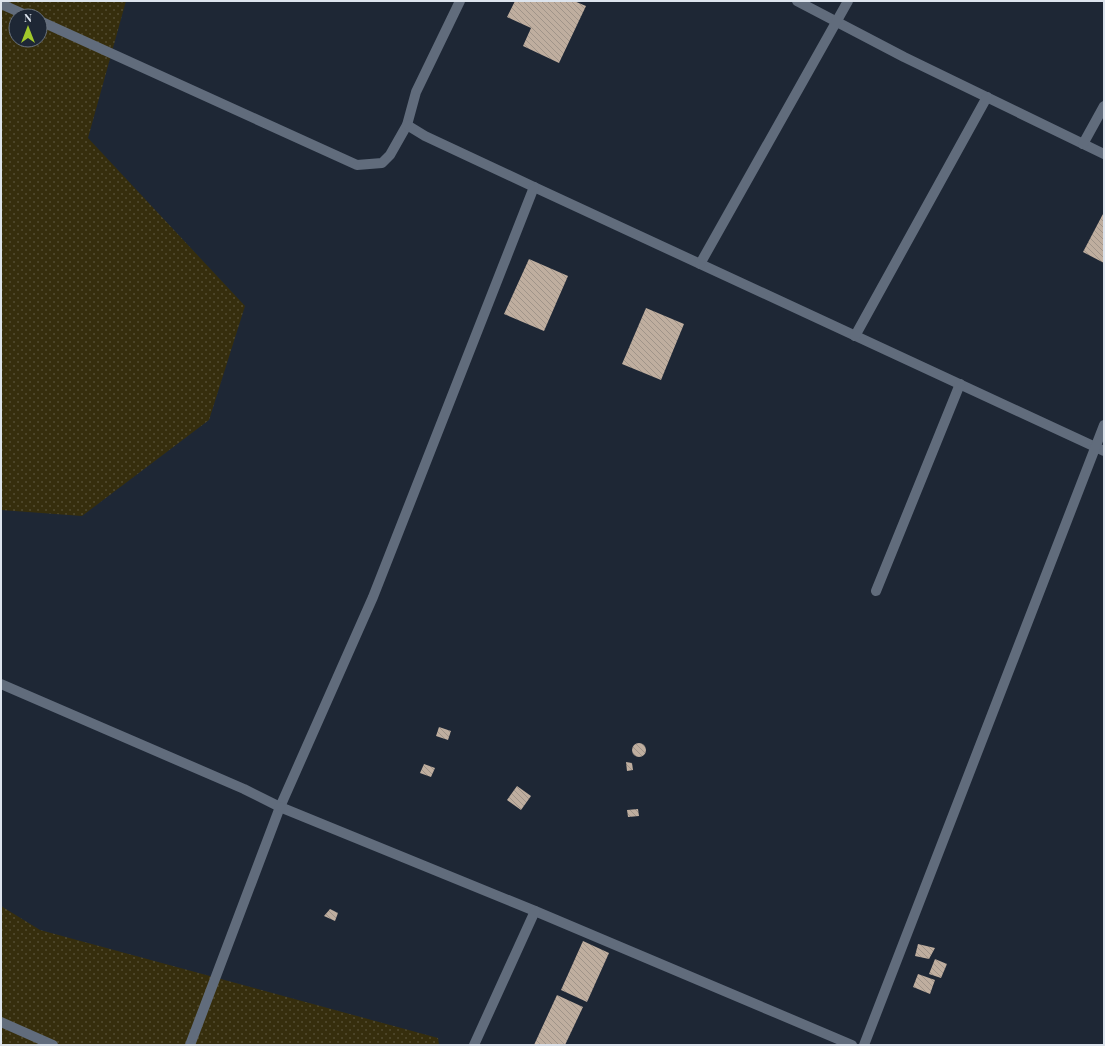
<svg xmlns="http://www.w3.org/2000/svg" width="1105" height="1046" font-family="'Playfair Display',serif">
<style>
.sand{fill:url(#sand-dots);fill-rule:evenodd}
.building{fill:url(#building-back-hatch)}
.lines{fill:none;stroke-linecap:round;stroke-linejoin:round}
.street{stroke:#616c7c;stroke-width:10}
</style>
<defs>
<pattern id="sand-dots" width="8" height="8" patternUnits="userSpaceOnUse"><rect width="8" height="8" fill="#362e0d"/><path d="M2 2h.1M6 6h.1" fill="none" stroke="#534c31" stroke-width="1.8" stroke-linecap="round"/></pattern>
<pattern id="building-back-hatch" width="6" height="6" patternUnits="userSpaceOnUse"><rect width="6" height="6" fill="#bfae9f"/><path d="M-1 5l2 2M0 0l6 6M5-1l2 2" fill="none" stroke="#a09489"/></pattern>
</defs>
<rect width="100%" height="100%" fill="#1e2735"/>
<g class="sand">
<path d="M1,1H126L88,138L245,306L209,420L82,516L1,510ZM16,16H40V40H16Z"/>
<path d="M1,906L40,930L438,1038L439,1045H1Z"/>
</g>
<g class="building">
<path d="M515,1H574L586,6L559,63L523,46L531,28L507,17Z"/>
<path d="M1104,212V263L1083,252Z"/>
<path d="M529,259L568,276L544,331L504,314Z"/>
<path d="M646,308L684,324L661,380L622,364Z"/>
<path d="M439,727L451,731L448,740L436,736Z"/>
<circle cx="639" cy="750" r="7"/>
<path d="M626,762L632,763L633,770L627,771Z"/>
<path d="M424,764L435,768L431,777L420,773Z"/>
<path d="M517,786L531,796L521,810L507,800Z"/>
<path d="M638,809L639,816L628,817L627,810Z"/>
<path d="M330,909L338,913L335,921L324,916Z"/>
<path d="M583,941L609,953L587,1002L561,990Z"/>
<path d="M918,944L935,948L929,959L915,956Z"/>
<path d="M935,959L947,964L941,978L929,974Z"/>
<path d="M918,974L935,980L930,994L913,987Z"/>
<path d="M557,995L583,1007L565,1045H534Z"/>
</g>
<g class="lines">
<g class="street">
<path d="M797,1L904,57L1104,154"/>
<path d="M1,4L28,16"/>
<path d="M40,21L357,165L382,163L390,155L407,125L416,92L460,1"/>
<path d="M407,125L425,136L534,187L1104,451"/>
<path d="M1083,144L1104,106"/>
<path d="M700,264L848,1"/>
<path d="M855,336L987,97"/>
<path d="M876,591L960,384"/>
<path d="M1,684L244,789L280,807L373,597L534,187"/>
<path d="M1,1022L53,1045"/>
<path d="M190,1045L280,807L535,911L852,1045"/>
<path d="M474,1045L535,911"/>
<path d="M864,1045L1104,425"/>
</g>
</g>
<rect width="1105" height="1046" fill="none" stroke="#dde4ed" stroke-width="4"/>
<g transform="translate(28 28)"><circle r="19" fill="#1e2735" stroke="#6a737f"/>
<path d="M0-3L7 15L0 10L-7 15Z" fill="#a1c92b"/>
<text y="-6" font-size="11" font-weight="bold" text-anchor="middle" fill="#dde4ed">N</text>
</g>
</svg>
